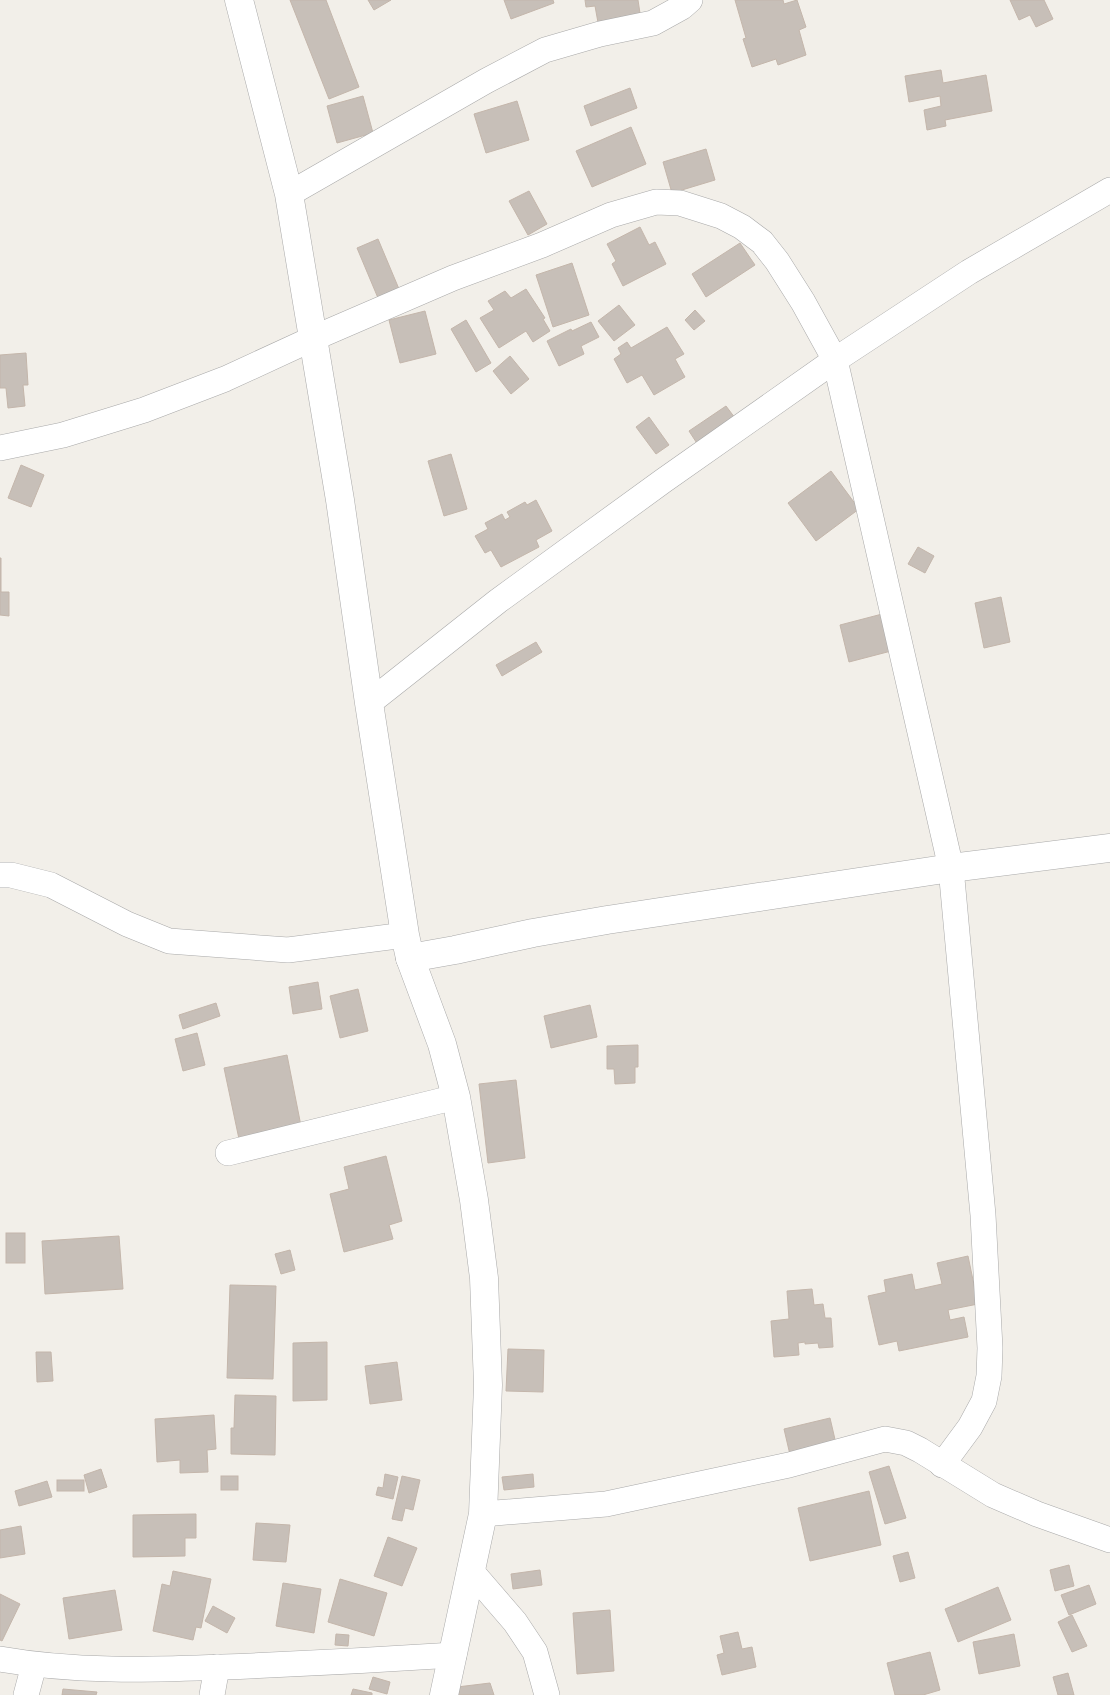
<svg xmlns="http://www.w3.org/2000/svg" width="1110" height="1695" font-family="'Open Sans',sans-serif">
<style>
.building{fill:#c7bfb8;stroke:#c4b6ab}
.lines{fill:none;stroke-linecap:round;stroke-linejoin:round}
.minor-casing{stroke:#a9a9a9;stroke-width:26}
.tertiary-casing{stroke:#a9a9a9;stroke-width:29}
.minor{stroke:#fff;stroke-width:25}
.tertiary{stroke:#fff;stroke-width:28}
</style>
<rect width="100%" height="100%" fill="#f2efe9"/>
<g class="building">
<path d="M290,0H326L359,87L329,99Z"/>
<path d="M368,0H391L374,10Z"/>
<path d="M504,0H553L554,3L511,19Z"/>
<path d="M585,0H638L641,20L599,28L595,6L586,7Z"/>
<path d="M735,0H783L784,4L797,0L806,27L799,30L806,55L778,65L776,59L752,67L743,39L746,38Z"/>
<path d="M1010,0H1044L1053,19L1036,27L1030,15L1019,20Z"/>
<path d="M941,70L943,83L986,75L992,111L945,120L946,126L927,130L924,110L941,106L940,96L909,102L905,76Z"/>
<path d="M630,88L637,108L591,126L584,106Z"/>
<path d="M363,96L373,133L337,143L327,106Z"/>
<path d="M517,101L529,140L486,153L474,114Z"/>
<path d="M631,127L646,164L592,187L576,151Z"/>
<path d="M706,149L715,180L672,193L663,162Z"/>
<path d="M529,191L547,224L528,235L509,201Z"/>
<path d="M640,227L649,245L655,242L666,264L623,286L612,264L616,261L607,244Z"/>
<path d="M378,239L399,289L378,298L357,248Z"/>
<path d="M740,243L755,265L706,297L692,274Z"/>
<path d="M572,263L589,315L553,327L536,275Z"/>
<path d="M526,289L545,318L543,319L550,331L533,342L526,331L499,348L480,318L494,310L488,301L505,291L511,298Z"/>
<path d="M619,305L635,325L614,341L598,321Z"/>
<path d="M695,310L705,321L694,330L685,320Z"/>
<path d="M425,311L436,354L400,363L389,320Z"/>
<path d="M466,320L491,363L476,372L451,329Z"/>
<path d="M591,322L599,337L581,346L584,354L559,366L547,341L571,329L572,331Z"/>
<path d="M667,327L684,354L675,359L685,377L654,395L642,375L627,383L614,359L621,354L618,348L627,342L631,348Z"/>
<path d="M26,353L28,385H23L25,406L8,408L6,388H0V355Z"/>
<path d="M510,356L529,379L511,394L493,371Z"/>
<path d="M726,406L738,422L700,448L689,431Z"/>
<path d="M649,417L669,445L656,454L636,427Z"/>
<path d="M451,454L467,509L444,516L428,461Z"/>
<path d="M21,465L44,475L31,507L8,498Z"/>
<path d="M831,471L859,509L816,541L788,503Z"/>
<path d="M536,500L552,531L536,540L539,547L501,567L491,550L485,553L475,536L488,529L485,523L502,514L505,520L510,517L507,512L525,502L527,505Z"/>
<path d="M918,547L934,556L925,573L908,564Z"/>
<path d="M0,558H1V592H9V616L0,615Z"/>
<path d="M1001,597L1010,642L984,648L975,603Z"/>
<path d="M886,613L895,650L849,662L840,625Z"/>
<path d="M536,642L542,652L502,676L496,665Z"/>
<path d="M318,982L322,1009L293,1014L289,987Z"/>
<path d="M358,989L368,1031L340,1038L330,996Z"/>
<path d="M216,1003L220,1016L183,1029L179,1015Z"/>
<path d="M590,1005L597,1037L551,1048L544,1016Z"/>
<path d="M197,1033L205,1065L183,1071L175,1039Z"/>
<path d="M638,1045V1067H635V1083L615,1084L614,1069H607V1046Z"/>
<path d="M287,1055L301,1126L239,1139L224,1068Z"/>
<path d="M516,1080L525,1158L488,1163L479,1084Z"/>
<path d="M386,1156L402,1221L389,1225L393,1239L344,1252L330,1194L349,1189L344,1167Z"/>
<rect x="6" y="1233" width="19" height="30"/>
<path d="M119,1236L123,1289L45,1294L42,1241Z"/>
<path d="M290,1250L295,1270L281,1274L275,1254Z"/>
<path d="M968,1256L978,1304L948,1310L950,1320L964,1317L968,1337L899,1351L897,1341L879,1345L868,1296L886,1292L884,1280L912,1274L915,1290L942,1284L937,1263Z"/>
<path d="M230,1285L276,1286L273,1379L227,1378Z"/>
<path d="M812,1289L814,1305L823,1304L825,1318H831L833,1347L819,1348L818,1343L805,1344V1342L798,1343L799,1355L774,1357L771,1321L789,1319L787,1291Z"/>
<path d="M327,1342V1400L293,1401V1343Z"/>
<path d="M508,1349L544,1350L543,1392L506,1391Z"/>
<path d="M36,1352H51L53,1381L37,1382Z"/>
<path d="M397,1362L402,1400L370,1404L365,1366Z"/>
<path d="M235,1395L276,1396L275,1455L231,1454V1428H234Z"/>
<path d="M214,1415L216,1449L207,1450L208,1472L180,1473V1460L157,1462L155,1419Z"/>
<path d="M830,1418L837,1448L791,1459L784,1429Z"/>
<path d="M889,1466L906,1518L885,1524L869,1472Z"/>
<path d="M101,1469L107,1487L89,1493L84,1475Z"/>
<path d="M385,1474L398,1477L393,1499L376,1495L378,1487L383,1488Z"/>
<path d="M533,1474L534,1487L504,1490L502,1477Z"/>
<rect x="221" y="1476" width="17" height="14"/>
<path d="M402,1476L420,1480L413,1510L405,1508L402,1521L392,1519Z"/>
<rect x="57" y="1480" width="27" height="11"/>
<path d="M47,1481L52,1497L19,1506L15,1491Z"/>
<path d="M869,1491L881,1545L810,1561L798,1508Z"/>
<path d="M196,1514V1538H185V1556L133,1557V1515Z"/>
<path d="M256,1523L290,1525L286,1562L253,1560Z"/>
<path d="M21,1526L25,1554L0,1558V1530Z"/>
<path d="M388,1537L417,1548L402,1586L374,1576Z"/>
<path d="M908,1552L915,1578L900,1582L893,1556Z"/>
<path d="M1069,1565L1074,1586L1055,1591L1050,1570Z"/>
<path d="M540,1570L542,1585L513,1589L511,1574Z"/>
<path d="M173,1571L211,1579L201,1628L196,1627L193,1640L153,1631L162,1584L170,1586Z"/>
<path d="M340,1579L387,1593L374,1636L328,1622Z"/>
<path d="M283,1583L321,1589L314,1633L276,1626Z"/>
<path d="M1089,1585L1096,1604L1069,1615L1061,1595Z"/>
<path d="M998,1587L1011,1620L958,1642L945,1609Z"/>
<path d="M115,1590L122,1630L69,1639L63,1598Z"/>
<path d="M0,1594L20,1604L2,1641L0,1640Z"/>
<path d="M213,1606L235,1618L227,1633L205,1621Z"/>
<path d="M610,1610L614,1671L577,1674L573,1613Z"/>
<path d="M1072,1615L1087,1646L1072,1652L1058,1622Z"/>
<path d="M738,1632L742,1649L752,1647L756,1667L722,1675L717,1655L724,1653L720,1636Z"/>
<path d="M336,1634L349,1635L348,1646L335,1645Z"/>
<path d="M1014,1634L1020,1666L979,1674L973,1642Z"/>
<path d="M930,1652L940,1690L923,1695H895L887,1663Z"/>
<path d="M1068,1673L1074,1695H1058L1053,1677Z"/>
<path d="M373,1677L390,1682L387,1694L369,1689Z"/>
<path d="M490,1683L494,1695H455L457,1687Z"/>
<path d="M63,1689L97,1692L96,1695H62Z"/>
<path d="M353,1689L372,1693V1695H351Z"/>
</g>
<g class="lines">
<defs>
<g id="minor">
<path d="M289,194L486,81L545,50L600,34L653,23L682,7L690,0"/>
<path d="M0,448L63,435L144,410L225,379L314,338L453,278L542,245L611,215L656,202L680,203L721,216L742,227L762,242L777,261L803,302L835,360L951,868L983,1215L990,1348L989,1376L984,1401L970,1427L942,1465"/>
<path d="M369,703L498,601L663,481L835,360L969,272L1110,190"/>
<path d="M0,875H11L51,885L127,924L169,941L288,950L405,935"/>
<path d="M228,1153L456,1097"/>
<path d="M483,1514L606,1504L789,1465L885,1439L906,1443L920,1450L993,1495L1037,1514L1110,1540"/>
<path d="M471,1571L515,1622L535,1652L547,1695"/>
<path d="M0,1659C74,1672 149,1670 223,1667C300,1664 377,1660 454,1655"/>
<path d="M26,1695L34,1665"/>
<path d="M212,1695L217,1667"/>
</g>
<g id="tertiary">
<path d="M239,0L289,194L340,500L369,703L405,935L410,958L442,1044L456,1097L474,1200L484,1278L488,1385L483,1514L444,1695"/>
<path d="M410,958L455,950L533,933L607,920L951,868L1110,848"/>
</g>
</defs>
<use href="#minor" class="minor-casing"/>
<use href="#tertiary" class="tertiary-casing"/>
<use href="#minor" class="minor"/>
<use href="#tertiary" class="tertiary"/>
</g>
</svg>
